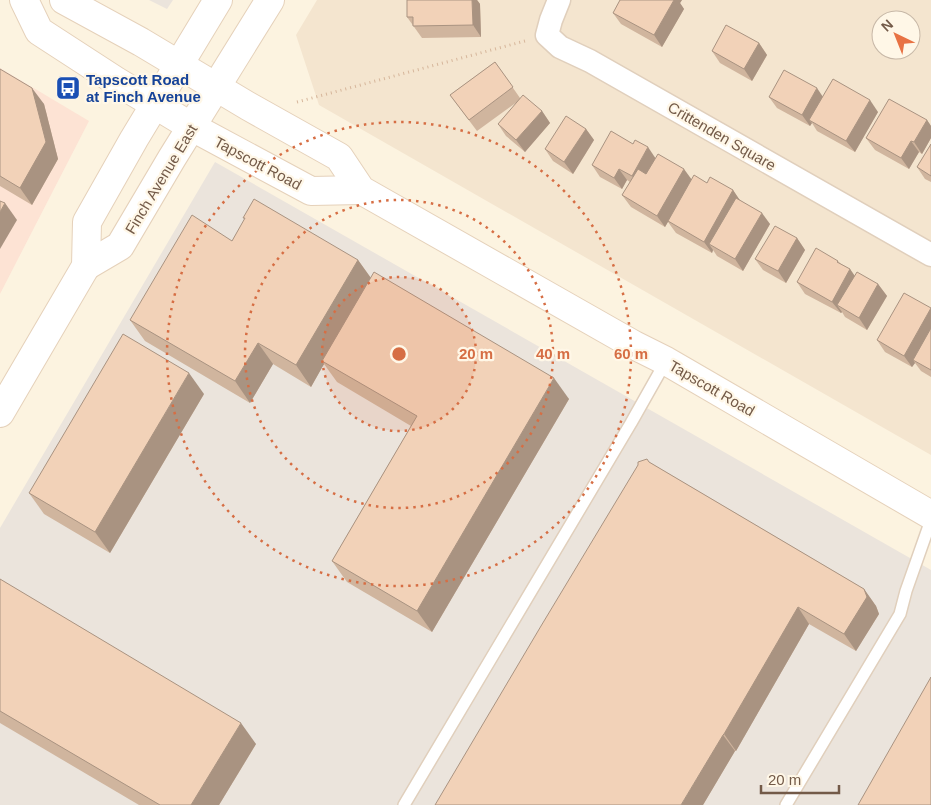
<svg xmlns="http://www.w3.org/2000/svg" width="931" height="805" font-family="Helvetica,sans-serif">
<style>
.residential{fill:#f4e5cf;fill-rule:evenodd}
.commercial{fill:#fde3d4}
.industrial{fill:#ebe4dc}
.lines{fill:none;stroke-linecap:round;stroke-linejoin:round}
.lane-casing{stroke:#e0cfbc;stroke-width:14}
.street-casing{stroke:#e0cfbc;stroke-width:25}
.secondary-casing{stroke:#e5d1ba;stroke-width:30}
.path{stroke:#d6b69b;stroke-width:3;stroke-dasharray:1 4;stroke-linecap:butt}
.lane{stroke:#fff;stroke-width:11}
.street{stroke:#fff;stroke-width:22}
.secondary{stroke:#fff;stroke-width:28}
.wall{fill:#d0b59e}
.shaded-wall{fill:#a99381}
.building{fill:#f2d2b8;stroke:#a99381}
.ring{fill:none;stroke:#d66e44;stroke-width:2.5;stroke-dasharray:2.5 5}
.labels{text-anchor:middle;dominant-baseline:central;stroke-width:4.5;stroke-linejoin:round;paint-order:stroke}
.transit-label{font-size:15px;font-weight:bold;fill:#164399;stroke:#fff7e7;text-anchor:start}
.street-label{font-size:15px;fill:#735a48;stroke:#fff7e7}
.centre{fill:#d66e44;stroke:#fff7e7;stroke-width:2.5}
.ring-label{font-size:15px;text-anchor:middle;font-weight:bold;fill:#d66e44;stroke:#fff7e7;stroke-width:4.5;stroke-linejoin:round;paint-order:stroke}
</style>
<rect width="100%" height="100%" fill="#fcf3e0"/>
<path class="residential" d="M317,0H931V455L319,105L296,35ZM881,20H911V50H881Z"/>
<path class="commercial" d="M0,68L89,121L0,294Z"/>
<g class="industrial">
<path d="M149,0H173L167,9Z"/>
<path d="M215,162L931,570V805H0V528Z"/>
</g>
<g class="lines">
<defs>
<g id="lane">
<path d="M404,805L631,423L666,361"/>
<path d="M786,805L900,614L906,591L931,520"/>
</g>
<path id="street" d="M559,0L551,20L547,35L560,47L590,61L931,255"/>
<g id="secondary">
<path d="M24,0L39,31L116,81L192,127L311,191L361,190"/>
<path d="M64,0L141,42L248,106L339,157L361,190L634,345L666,361L931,515"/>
<path d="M86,266L120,246L172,158L270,0"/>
<path d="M0,413L86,266L87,222L134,139L218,0"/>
</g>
</defs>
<use href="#lane" class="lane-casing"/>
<use href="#street" class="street-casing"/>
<use href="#secondary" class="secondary-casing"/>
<path class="path" d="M297,102L525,41"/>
<use href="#lane" class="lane"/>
<use href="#street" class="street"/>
<use href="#secondary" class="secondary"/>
</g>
<g class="wall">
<path d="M407,0H477L480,4L481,37L422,38L407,17Z"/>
<path d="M620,0H682L680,3L684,9L662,47L621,24L613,13Z"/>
<path d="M759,43L767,55L752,81L720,63L712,51Z"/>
<path d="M495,62L520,98L542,111L550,123L525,152L506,136L498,124L517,102L477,131L450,95Z"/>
<path d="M0,69L44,104L58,159L32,205L0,186Z"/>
<path d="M823,96L878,112L855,152L817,131L812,123L810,126L777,108L769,97Z"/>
<path d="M927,120L931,126V138L922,154L919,152L909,169L875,150L866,138Z"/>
<path d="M586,129L594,140L573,174L553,161L545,149Z"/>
<path d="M931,144V182L925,179L917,167Z"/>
<path d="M655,158L691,179L707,183L733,190L739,199L770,224L743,271L717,256L713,250L712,253L676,233L668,222L665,227L631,207L622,195L630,182L627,180L622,189L600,177L592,165Z"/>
<path d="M243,218L358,260L371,278L569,399L432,632L347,582L332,561L411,426L337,382L324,364L311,387L273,364L250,403L145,341L130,320L232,241L245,219Z"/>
<path d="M797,238L805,250L786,283L763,270L755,259Z"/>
<path d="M838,261L841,264L850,269L855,276L878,284L887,296L867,330L845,317L842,312L841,313L805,294L797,282Z"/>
<path d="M931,308V377L921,371L915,363L912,367L885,352L877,340Z"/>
<path d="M204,394L110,553L44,514L29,493Z"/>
<path d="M649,462L864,589L876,606L879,614L856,651L809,624L736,751H735L703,805Z"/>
<path d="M0,579L256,744L219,805H139L0,723Z"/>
</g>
<g class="shaded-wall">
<path d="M472,0H477L480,4L481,37L473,25Z"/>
<path d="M674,0H682L680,3L684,9L662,47L654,35Z"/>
<path d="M759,43L767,55L752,81L744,69Z"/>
<path d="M32,88L44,104L58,159L32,205L20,188Z"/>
<path d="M817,88L825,100L809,120L812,123L810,126L802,115Z"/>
<path d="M870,100L878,112L855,152L846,141Z"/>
<path d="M542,111L550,123L525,152L516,140Z"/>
<path d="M927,120L931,126V138L922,154L914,142Z"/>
<path d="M586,129L594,140L573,174L564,162Z"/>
<path d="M911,141L919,152L909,169L901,158Z"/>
<path d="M648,147L656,159L640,187L632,176Z"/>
<path d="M619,169L627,180L622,189L614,178Z"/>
<path d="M684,169L692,180L665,227L657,216Z"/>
<path d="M733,190L741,202L709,244L713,250L712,253L704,242Z"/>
<path d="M5,203L17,220L0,249V212Z"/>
<path d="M762,213L770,224L743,271L735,259Z"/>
<path d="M797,238L805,250L786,283L778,271Z"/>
<path d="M358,260L373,281L322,361L324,364L311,387L296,365Z"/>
<path d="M850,269L858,281L837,305L842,312L841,313L832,302Z"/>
<path d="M878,284L887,296L867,330L859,318Z"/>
<path d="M931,308V334L913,360L915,363L912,367L904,356Z"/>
<path d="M258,343L273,364L250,403L235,381Z"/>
<path d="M189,373L204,394L110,553L95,532Z"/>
<path d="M554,378L569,399L432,632L417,611Z"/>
<path d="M864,589L876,606L879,614L856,651L844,634Z"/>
<path d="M798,607L809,624L736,751L724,734Z"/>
<path d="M241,723L256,744L219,805H191Z"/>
<path d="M723,735L735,751L703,805H681Z"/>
</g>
<g class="building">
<path d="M407,0H472L473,25L413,26V17H407Z"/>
<path d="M620,0H674L654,35L613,13Z"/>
<path d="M726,25L759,43L744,69L712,51Z"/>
<path d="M495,62L513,87L469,120L450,95Z"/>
<path d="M0,69L32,88L46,142L20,188L0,176Z"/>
<path d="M784,70L817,88L802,115L769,97Z"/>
<path d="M833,79L870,100L846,141L809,120Z"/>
<path d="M523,95L542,111L516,140L498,124Z"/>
<path d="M889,99L927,120L914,142L911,141L901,158L866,138Z"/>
<path d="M566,116L586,129L564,162L545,149Z"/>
<path d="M611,131L633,144L635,140L648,147L632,176L619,169L614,178L592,165Z"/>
<path d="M931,144V176L917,167Z"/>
<path d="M658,154L684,169L657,216L622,195L638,169L646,174Z"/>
<path d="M694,175L707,183L710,177L733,190L704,242L668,221Z"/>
<path d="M736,198L762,213L735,259L709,244Z"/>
<path d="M254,199L358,260L296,365L258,343L235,381L130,320L192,215L232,241L245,218H243Z"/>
<path d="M0,201L5,203L0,212Z"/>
<path d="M775,226L797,238L778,271L755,259Z"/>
<path d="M816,248L838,261L837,262L850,269L832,302L797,282Z"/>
<path d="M374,272L554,378L417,611L332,561L417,416L322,361Z"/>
<path d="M857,272L878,284L859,318L837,305Z"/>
<path d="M904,293L931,308L904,356L877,340Z"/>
<path d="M931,328V370L913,360Z"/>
<path d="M123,334L189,373L95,532L29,493Z"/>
<path d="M647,459L649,462L864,589L867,597L844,634L798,607L724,734L723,735L681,805H435L541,626L638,465V462Z"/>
<path d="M0,579L241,723L191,805H160L0,711Z"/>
<path d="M931,677V805H858Z"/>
</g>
<circle cx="399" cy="354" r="77" fill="#d66e44" fill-opacity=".12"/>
<g class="ring">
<circle cx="399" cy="354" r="77"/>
<circle cx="399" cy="354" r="154"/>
<circle cx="399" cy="354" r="232"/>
</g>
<defs>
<symbol id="bus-square" viewBox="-11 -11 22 22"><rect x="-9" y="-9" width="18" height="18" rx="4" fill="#1a4fb4" stroke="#fff7e7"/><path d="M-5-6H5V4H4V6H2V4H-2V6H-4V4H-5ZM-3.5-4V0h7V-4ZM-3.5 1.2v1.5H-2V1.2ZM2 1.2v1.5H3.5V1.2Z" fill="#fff"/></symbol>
</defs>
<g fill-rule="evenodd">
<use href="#bus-square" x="54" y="74" width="28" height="28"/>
</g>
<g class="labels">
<g class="transit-label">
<text x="86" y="79">Tapscott Road<tspan x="86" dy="17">at Finch Avenue</tspan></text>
</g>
<g class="street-label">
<text transform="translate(722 136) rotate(30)">Crittenden Square</text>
<text transform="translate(258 163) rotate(28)">Tapscott Road</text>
<text transform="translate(161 179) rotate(-59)">Finch Avenue East</text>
<text transform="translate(712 388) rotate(30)">Tapscott Road</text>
</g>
</g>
<circle cx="399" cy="354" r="8" class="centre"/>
<g class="ring-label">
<text x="476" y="359">20 m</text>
<text x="553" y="359">40 m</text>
<text x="631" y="359">60 m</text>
</g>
<g transform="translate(896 35) rotate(317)"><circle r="24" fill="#fff7e7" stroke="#c7b8a7"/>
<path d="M0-4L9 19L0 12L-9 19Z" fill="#e87243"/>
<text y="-8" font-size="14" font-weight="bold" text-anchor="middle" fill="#735a48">N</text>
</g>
<path d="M761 785v8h78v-8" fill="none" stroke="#735a48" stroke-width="2.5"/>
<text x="768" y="785" font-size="15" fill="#735a48" stroke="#fff7e7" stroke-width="4" paint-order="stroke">20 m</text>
</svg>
